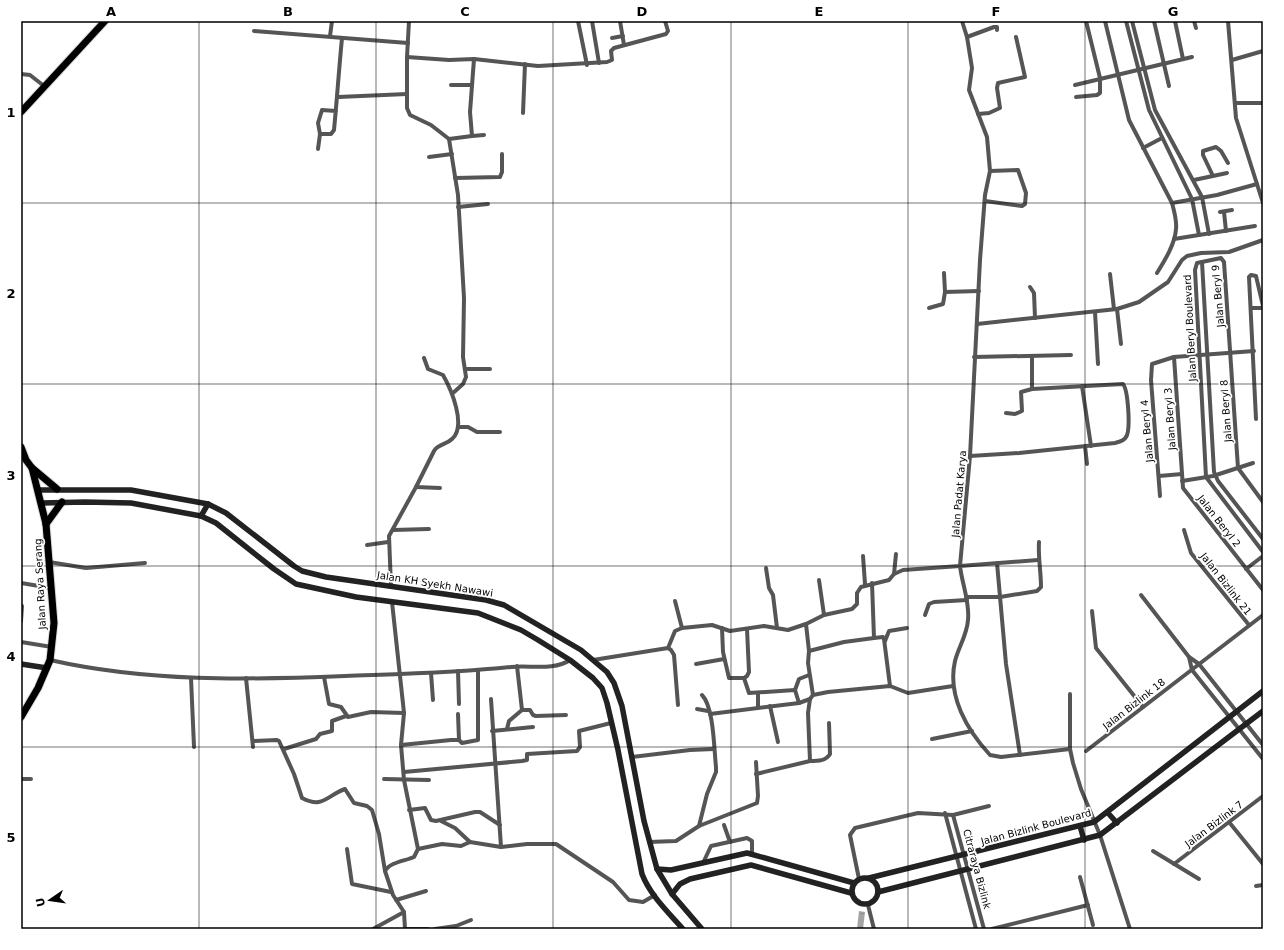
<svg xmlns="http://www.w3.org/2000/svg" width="1284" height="950" font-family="'DejaVu Sans',sans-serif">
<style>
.water{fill:url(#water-ripples)}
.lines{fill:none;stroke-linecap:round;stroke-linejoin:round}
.highway-casing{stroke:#dbdbdb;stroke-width:9}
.street{stroke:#555;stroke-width:4}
.secondary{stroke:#222;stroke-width:5.5}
.highway{stroke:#000;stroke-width:7}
.grid{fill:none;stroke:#000;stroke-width:1;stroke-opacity:0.55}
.labels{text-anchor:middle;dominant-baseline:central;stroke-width:3.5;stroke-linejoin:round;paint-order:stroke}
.street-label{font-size:10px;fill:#000;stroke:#fff}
.neatline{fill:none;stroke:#000;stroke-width:1.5}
.grid-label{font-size:13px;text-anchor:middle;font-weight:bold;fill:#000}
</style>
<defs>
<pattern id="water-ripples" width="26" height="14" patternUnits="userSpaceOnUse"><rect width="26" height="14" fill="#a3a3a3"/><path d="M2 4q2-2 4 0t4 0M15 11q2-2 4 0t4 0" fill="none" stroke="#8b8b8b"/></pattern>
</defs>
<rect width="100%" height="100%" fill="#fff"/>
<path class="water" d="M859,911L865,912L863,929H857Z"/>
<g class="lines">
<defs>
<g id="highway">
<path d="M21,112L105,21"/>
<path d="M21,447L26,460L32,468L46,524L54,623L50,660L38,688L21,717"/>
<path d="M32,468L57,489"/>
<path d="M46,524L62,502"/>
</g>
</defs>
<use href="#highway" class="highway-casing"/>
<g class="street">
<path d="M409,21L407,57V108L410,115L431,125L449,139L458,195L464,298L463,357L466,377L463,384L453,393"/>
<path d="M578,21L587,65"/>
<path d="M592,21L599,63"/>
<path d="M620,21L624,45"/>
<path d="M1105,21L1129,120L1172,203C1174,211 1177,220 1176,229C1175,244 1165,260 1157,273"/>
<path d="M1126,21L1149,110L1192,199L1199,235"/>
<path d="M1132,21L1155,110L1202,197L1209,234"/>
<path d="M1154,21L1169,86"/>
<path d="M1175,21L1183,59"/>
<path d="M1194,21L1196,28"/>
<path d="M1228,21L1236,118L1263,203"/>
<path d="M254,31L408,43"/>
<path d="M330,36L332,21"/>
<path d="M967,37L994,27H997V30"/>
<path d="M612,38L623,36"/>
<path d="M407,57L449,60L474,59L538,66L607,62L612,60L611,51L614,48L666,34L668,31L665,21"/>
<path d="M1232,60L1263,51"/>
<path d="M21,74L30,75L44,86"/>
<path d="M451,85H472"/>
<path d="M1075,85L1192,57"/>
<path d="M338,97L407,94"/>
<path d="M1076,97L1097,95L1100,93V78L1086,21"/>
<path d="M1236,103H1263"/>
<path d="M336,111L322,110L318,123L320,134H331L334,130C337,99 339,69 342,38"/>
<path d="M523,113L525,64"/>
<path d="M978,114L989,113L1000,108L997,88L998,83L1025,77L1016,37"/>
<path d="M472,136L484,135"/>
<path d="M449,139L472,136L470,112L474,59"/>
<path d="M1143,148L1162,138"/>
<path d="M318,149L320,134"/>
<path d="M429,157L452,154"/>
<path d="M1213,176L1203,155V151L1216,147L1221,151L1228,163"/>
<path d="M455,178L500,177L502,172V154"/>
<path d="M1194,180L1227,173"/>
<path d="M985,201L1022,206L1025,204L1026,193L1018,170L990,171"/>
<path d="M1172,203L1217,195L1257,184"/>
<path d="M458,207L488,204"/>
<path d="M1220,212L1232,210"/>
<path d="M1224,212L1226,231"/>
<path d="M1174,239L1255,226"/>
<path d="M1202,262L1214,472L1218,481L1263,539"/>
<path d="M944,273L945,292"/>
<path d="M1110,274L1114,309"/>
<path d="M1030,287L1034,293L1035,318"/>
<path d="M929,308L943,304L945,292L979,291"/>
<path d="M1251,308H1263"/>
<path d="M1117,309L1121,344"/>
<path d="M1095,312L1098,364"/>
<path d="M977,324L1117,309L1139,302L1168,282L1182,260L1187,256L1201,253L1229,252L1263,240"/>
<path d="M974,357L1071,355"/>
<path d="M1174,357L1183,488L1263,590"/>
<path d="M466,369H490"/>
<path d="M1082,386L1091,446"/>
<path d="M1006,413L1015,414L1022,411L1021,392L1032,389"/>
<path d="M1256,419L1249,277L1251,275L1256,276L1263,306"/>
<path d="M458,427H468L477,432H500"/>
<path d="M1085,446L1087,464"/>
<path d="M970,456L1019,453L1115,443C1119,442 1124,441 1126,437C1131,430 1128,390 1123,384L1032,389V356"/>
<path d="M1159,476L1182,474"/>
<path d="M1182,481L1213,476L1253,463"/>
<path d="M416,487L440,488"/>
<path d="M1160,496L1151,380L1152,364L1174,357L1254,351"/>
<path d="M1263,502L1238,468L1224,262L1221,258L1197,263L1195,270L1206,477L1263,552"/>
<path d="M393,530L429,529"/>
<path d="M1184,530L1191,553L1249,625"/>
<path d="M367,545L388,542"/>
<path d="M863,556L865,584"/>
<path d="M1038,560L960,566C962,584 970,602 968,620C967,635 959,646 955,661C947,696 967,730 990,755L1001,757L1070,749"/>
<path d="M49,562L86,568L145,563"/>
<path d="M997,563L1006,664L1020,755"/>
<path d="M766,568L769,588L773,595L777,628"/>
<path d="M1246,569L1263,556"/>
<path d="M894,574L896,554"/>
<path d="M819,580L824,615"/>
<path d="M21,583L51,588"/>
<path d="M391,586L389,536L416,487L434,451C438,444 446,445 452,439C467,426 451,389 443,375L428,369L424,358"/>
<path d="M1141,595L1189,657L1199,664L1263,745"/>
<path d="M966,597H1000L1037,591L1041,587C1041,572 1038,557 1039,542"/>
<path d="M675,601L682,628"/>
<path d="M392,602L404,713L401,745L404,780L418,849L414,857C405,861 390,862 385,871L393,895L404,912L405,929"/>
<path d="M1092,611L1096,648L1143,707"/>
<path d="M925,615L929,604L934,602L967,600"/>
<path d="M21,621L22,606"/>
<path d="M806,624L809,651"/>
<path d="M722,628L723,652L729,678H744L749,693L795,690L799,703"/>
<path d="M874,638L883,637L884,639L890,686"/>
<path d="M885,641L889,631L907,628"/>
<path d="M21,642L52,647"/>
<path d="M668,648L671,650L674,655L678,705"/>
<path d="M1189,657L1192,670L1263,759"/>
<path d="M50,660C147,682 247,680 345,676C400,674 456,673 511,667C530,665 554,671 570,660"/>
<path d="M593,660L668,648L675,631L682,628L712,625L730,631L764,626L788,630L806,624L824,615L852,609L857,604V593L861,587L889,580L894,574L903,570L960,566L970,456L980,260L985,195L990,171L987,137L969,90L972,68L967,37L962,21"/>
<path d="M696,664L724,659"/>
<path d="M517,666L522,710H530L533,715L536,716L566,715"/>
<path d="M458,671L459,704"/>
<path d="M431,673L433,700"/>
<path d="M324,677L329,704L341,707L348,717L371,712L404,713"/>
<path d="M191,678L194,747"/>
<path d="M246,678L253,747"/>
<path d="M744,678L747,676L749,672L747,629"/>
<path d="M795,690L799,679L809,675"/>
<path d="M758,693V707"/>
<path d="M1070,694V749L1073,763L1081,789L1100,835L1130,929"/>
<path d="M813,695L808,663L809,651L844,642L874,638L872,583"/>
<path d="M491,699L501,847"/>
<path d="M810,699L808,713L810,761"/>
<path d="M770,706L778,742"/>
<path d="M697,709L708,711"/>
<path d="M458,714L459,740"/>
<path d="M710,714L799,703L810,699L813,695L828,692L890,686L908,693L953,686"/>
<path d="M507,729L509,721L522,710"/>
<path d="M492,731L533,727"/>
<path d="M932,739L972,731"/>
<path d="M253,741L277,740L279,741L294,774L302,798C323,809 326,796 345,789L354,803L367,806L372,810L379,834L385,871"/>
<path d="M401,745L451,740H459L462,743L478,740V670"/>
<path d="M284,749L316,739L320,734L332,731V721L346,716"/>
<path d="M1086,751L1263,615"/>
<path d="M632,757L690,750L714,749"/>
<path d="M404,772L522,761L527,760V754L577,751L580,747L579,731L611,723"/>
<path d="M756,774L810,761C818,761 826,761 830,754L829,723"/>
<path d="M21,779H31"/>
<path d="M384,779L429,780"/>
<path d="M409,810L425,808L431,820L436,821L475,812H480L500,825"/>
<path d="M945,813L976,929"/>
<path d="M953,815L984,929"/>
<path d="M441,821L455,828L470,842"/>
<path d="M1229,822L1263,864"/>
<path d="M724,825L730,842"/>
<path d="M699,826L707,794L716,772V767C714,750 714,707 702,695"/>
<path d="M649,842L676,841L699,826L757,803L758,796L756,762"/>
<path d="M347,849L352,884L391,892"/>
<path d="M418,849L442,844L461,846L470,842L501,847L527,844H556L613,882L629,900L643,902L655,895"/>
<path d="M1153,851L1199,879"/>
<path d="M703,863L711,846L747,838L752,841V854"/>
<path d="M1174,864L1263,796"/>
<path d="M1080,877L1093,925"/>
<path d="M859,879L850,835L855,828L918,813L953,815L989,806"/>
<path d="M1256,886L1263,885"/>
<path d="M396,900L426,891"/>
<path d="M868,905L874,929"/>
<path d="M373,929L404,912"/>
<path d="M405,929H428"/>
<path d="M435,929L456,926L471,920"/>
<path d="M992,929L1088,905"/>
</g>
<g class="secondary">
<path d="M39,490H131L208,504L226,513L294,566L302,571L326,577L486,600L504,605L581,650L607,672L614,683L622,706L644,821L657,869L672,894L702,929"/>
<path d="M42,503L85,502L131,503L201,516L216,523L274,569L296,584L356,597L478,613L521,630L538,640L570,660L593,678L602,688L607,703L618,750L642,874C650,895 668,912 683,929"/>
<path d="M201,516L208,504"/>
<path d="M21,664L47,668"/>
<path d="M1108,813L1117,823"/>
<path d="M1080,826L1084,840"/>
<path d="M657,869L671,870L747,853L854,883"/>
<circle cx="865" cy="891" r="13"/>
<path d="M869,878L1094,822L1263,691"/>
<path d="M878,892L1100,835L1263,711"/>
<path d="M672,894L680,884L690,879L751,865L851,893"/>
</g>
<use href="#highway" class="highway"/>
</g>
<path class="grid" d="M199,21V929M376,21V929M553,21V929M731,21V929M908,21V929M1085,21V929M21,203H1263M21,384H1263M21,566H1263M21,747H1263"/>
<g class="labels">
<g class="street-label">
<text transform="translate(1218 296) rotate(-95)">Jalan Beryl 9</text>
<text transform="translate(1190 328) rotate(-93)">Jalan Beryl Boulevard</text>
<text transform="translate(1226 411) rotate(-94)">Jalan Beryl 8</text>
<text transform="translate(1170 419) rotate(-94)">Jalan Beryl 3</text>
<text transform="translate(1147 431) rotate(-95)">Jalan Beryl 4</text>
<text transform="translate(959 494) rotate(-85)">Jalan Padat Karya</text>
<text transform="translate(1219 521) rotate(52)">Jalan Beryl 2</text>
<text transform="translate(40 584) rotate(-93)">Jalan Raya Serang</text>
<text transform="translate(435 584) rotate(9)">Jalan KH Syekh Nawawi</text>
<text transform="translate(1226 584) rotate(52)">Jalan Bizlink 21</text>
<text transform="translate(1134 704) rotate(-38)">Jalan Bizlink 18</text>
<text transform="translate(1214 824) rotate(-37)">Jalan Bizlink 7</text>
<text transform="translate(1036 827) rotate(-15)">Jalan Bizlink Boulevard</text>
<text transform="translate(977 869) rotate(75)">Citraraya Bizlink</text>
</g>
</g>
<rect width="1284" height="950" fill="none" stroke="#ffffff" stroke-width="44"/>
<g transform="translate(50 900) rotate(257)" stroke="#ffffff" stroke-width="3" paint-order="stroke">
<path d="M0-3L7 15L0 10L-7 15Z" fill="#000000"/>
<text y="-6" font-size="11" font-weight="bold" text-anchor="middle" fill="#000000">U</text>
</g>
<rect x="22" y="22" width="1240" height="906" class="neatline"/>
<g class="grid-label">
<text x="111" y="16">A</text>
<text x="288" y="16">B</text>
<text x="465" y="16">C</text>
<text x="642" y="16">D</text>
<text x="819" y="16">E</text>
<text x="996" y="16">F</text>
<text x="1173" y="16">G</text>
<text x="11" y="117">1</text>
<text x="11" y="298">2</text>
<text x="11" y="480">3</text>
<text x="11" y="661">4</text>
<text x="11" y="842">5</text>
</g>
</svg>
